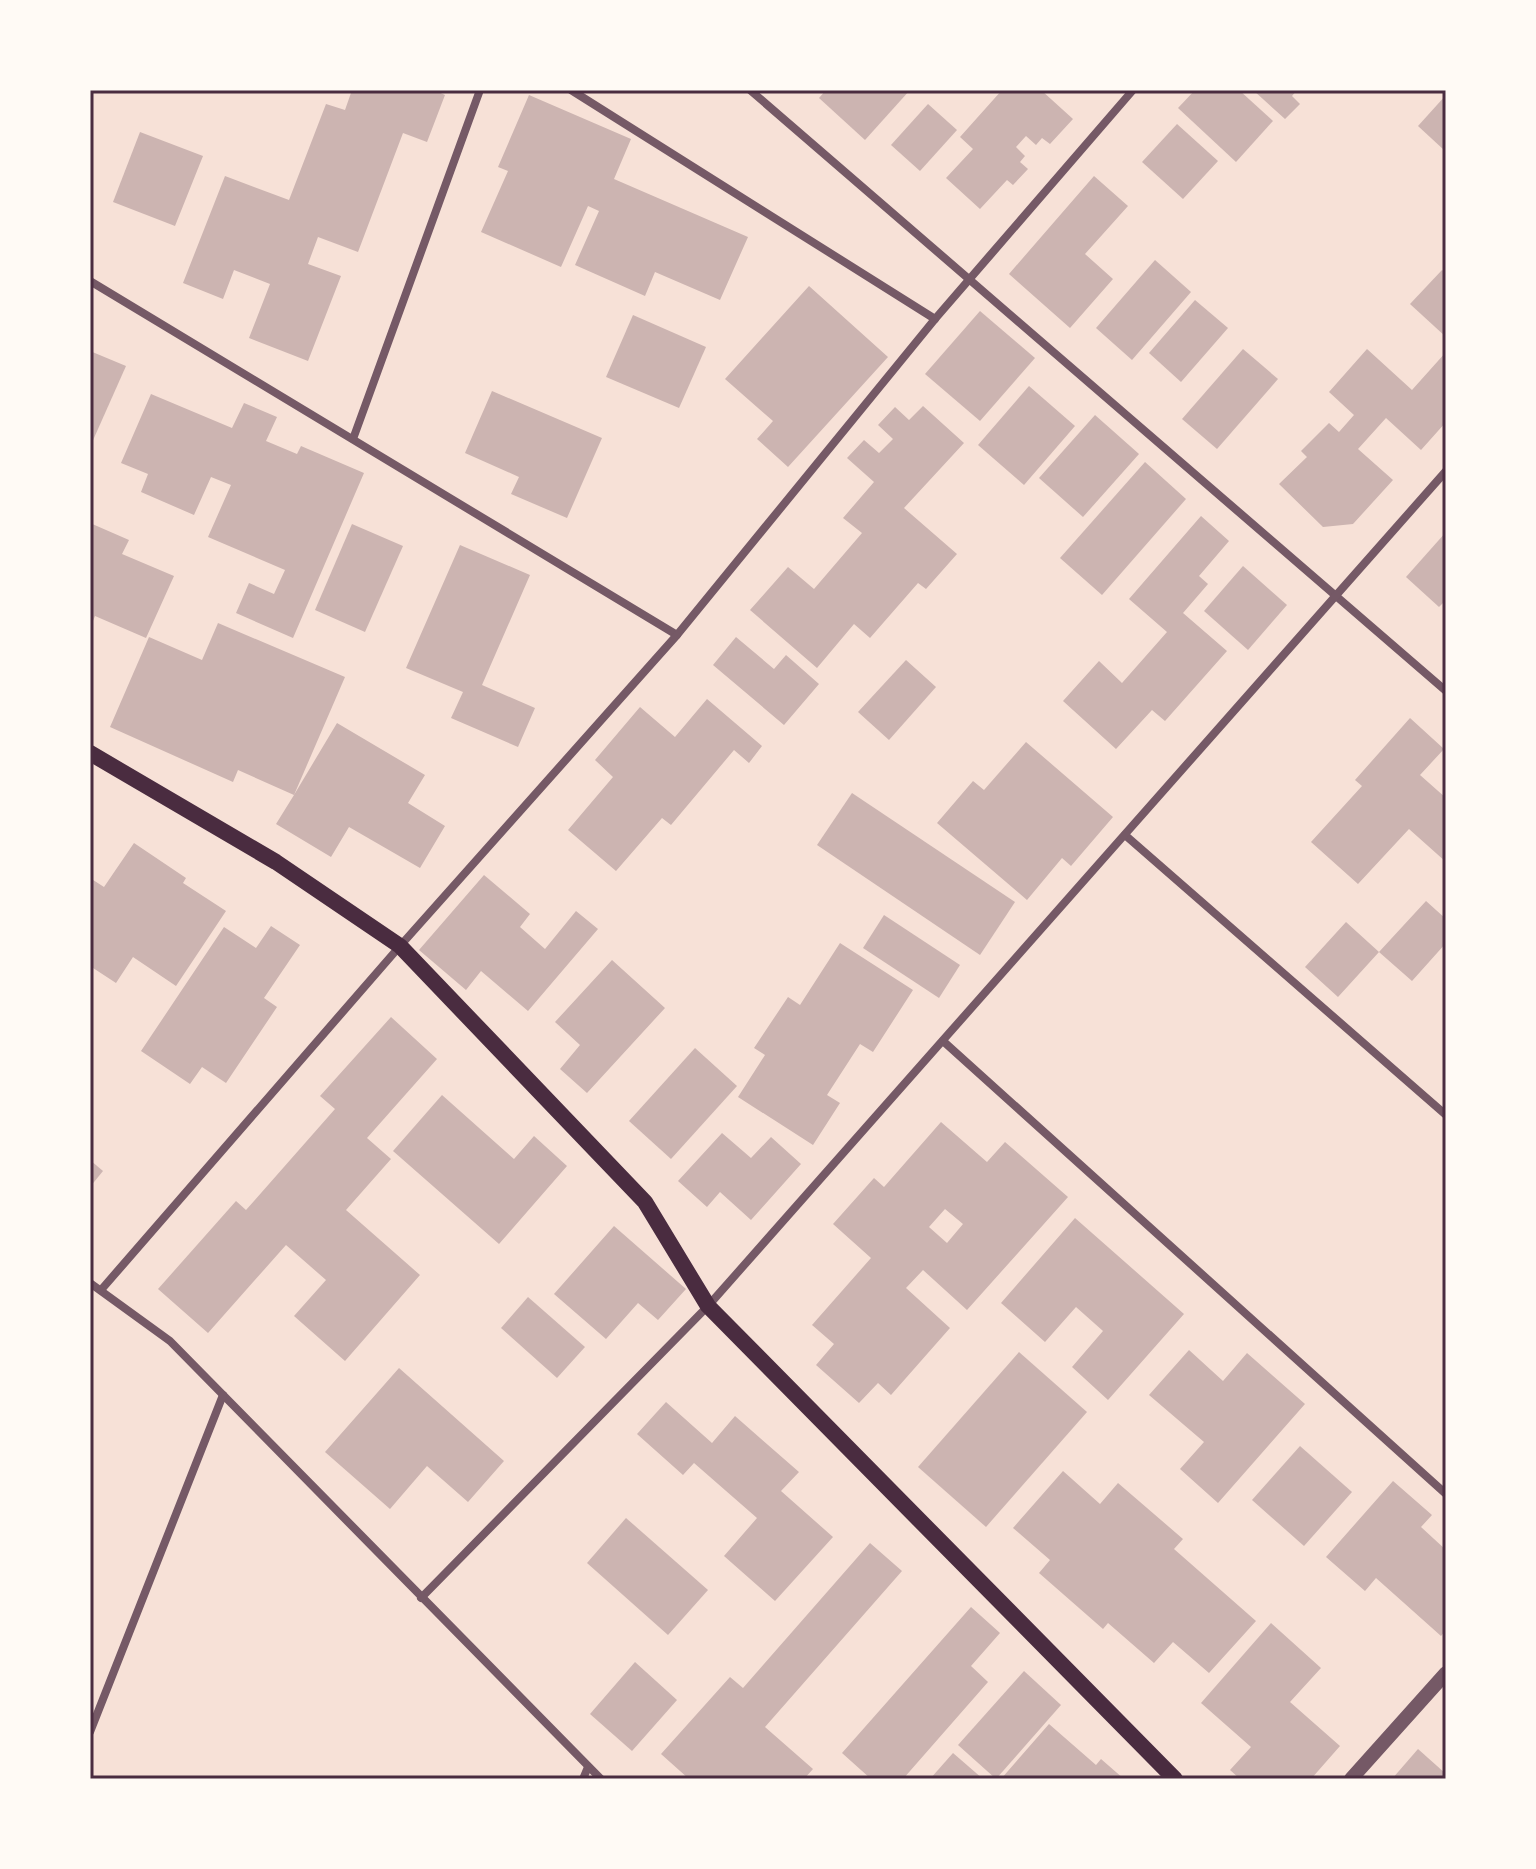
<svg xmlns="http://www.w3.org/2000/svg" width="1536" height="1869" font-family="'Varela Round',sans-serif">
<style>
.building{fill:#ccb4b1;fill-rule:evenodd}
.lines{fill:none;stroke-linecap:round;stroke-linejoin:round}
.minor{stroke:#755966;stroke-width:8}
.tertiary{stroke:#755966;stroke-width:14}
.secondary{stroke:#4a2c40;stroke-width:16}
.neatline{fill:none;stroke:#4a2c40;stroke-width:3}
</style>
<rect width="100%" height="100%" fill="#f7e1d7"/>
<g class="building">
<path d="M352,90H434L445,95L427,142L403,133L358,252L318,237L308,264L341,276L308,361L249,338L270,284L234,270L223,299L183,283L225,176L289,200L326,104L345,110Z"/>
<path d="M826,90H910L865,140L819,98Z"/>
<path d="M1002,90H1041L1073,119L1050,144L1042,138L1036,145L1026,136L1016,147L1025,156L1020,162L1028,169L1013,185L1007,180L980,209L946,178L973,149L960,137Z"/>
<path d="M1195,90H1239L1273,121L1236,162L1178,108Z"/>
<path d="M1253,90H1297L1292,96L1300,104L1285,119Z"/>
<path d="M529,95L631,139L614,179L748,237L720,300L655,272L645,296L575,265L599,211L588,206L561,267L481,232L508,171L498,167Z"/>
<path d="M1446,95V148L1444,150L1418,126Z"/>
<path d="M928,104L957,130L920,171L891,145Z"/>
<path d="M1177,124L1218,161L1183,199L1142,162Z"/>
<path d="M140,132L203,156L175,226L113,202Z"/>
<path d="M1094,176L1128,206L1085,254L1113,279L1070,328L1009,274Z"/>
<path d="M1155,260L1191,292L1132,360L1096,328Z"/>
<path d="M1442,270L1446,273V337L1410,304Z"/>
<path d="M809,286L888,357L788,467L757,439L773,421L725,379Z"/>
<path d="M1195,300L1228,328L1181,382L1149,353Z"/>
<path d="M980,311L1035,358L980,421L925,374Z"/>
<path d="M633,315L706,347L679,408L606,377Z"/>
<path d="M1243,349L1278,379L1217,449L1182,419Z"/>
<path d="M1367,349L1412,390L1446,352V422L1421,450L1386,418L1358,449L1393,480L1353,524L1323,527L1279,484L1307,457L1301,451L1329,423L1339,432L1354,415L1329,392Z"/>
<path d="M90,351L126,366L90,447Z"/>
<path d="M1029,386L1075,426L1024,485L978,445Z"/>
<path d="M492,391L602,438L567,518L511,494L519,477L465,453Z"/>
<path d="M151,394L232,428L244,403L277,417L266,441L297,454L301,446L364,473L293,638L236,613L249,583L274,594L285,570L208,537L231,485L211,477L194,515L141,492L148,474L121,463Z"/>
<path d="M923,406L964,443L904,508L957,554L926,589L918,583L870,638L854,624L817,668L750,610L788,567L814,589L862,533L843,518L874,482L847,458L864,440L879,453L893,439L878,425L895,407L909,420Z"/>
<path d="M1095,415L1139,454L1083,517L1039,478Z"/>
<path d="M1145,462L1186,499L1102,595L1060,558Z"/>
<path d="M1201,516L1229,541L1199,576L1208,584L1183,613L1227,651L1165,721L1152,710L1116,749L1063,701L1099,661L1122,683L1167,632L1129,599Z"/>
<path d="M90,523L129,540L122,554L174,576L146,638L95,616L90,628Z"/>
<path d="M352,524L403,546L365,632L315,610Z"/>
<path d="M1446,532V600L1439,607L1406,577Z"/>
<path d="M460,545L530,575L482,685L535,708L518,747L451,718L463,692L406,668Z"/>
<path d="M1243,566L1287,605L1248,650L1204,611Z"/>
<path d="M218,623L345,677L294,795L337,723L425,775L408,803L445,826L420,868L349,827L331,857L276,824L294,795L238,770L233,782L110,727L149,637L202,660Z"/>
<path d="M736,637L774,669L786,655L819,684L784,725L713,665Z"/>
<path d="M906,660L936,687L889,740L858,712Z"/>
<path d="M707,699L762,746L749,763L734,750L671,825L662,818L616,871L568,830L613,777L595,760L640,707L675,737Z"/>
<path d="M1410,718L1444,749L1420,775L1446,798V862L1409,829L1358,884L1311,842L1362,786L1355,780Z"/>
<path d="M1026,742L1113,817L1071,866L1062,858L1027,900L937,823L973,781L984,790Z"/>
<path d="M852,793L1015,902L980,955L817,845Z"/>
<path d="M134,843L186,878L183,883L226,911L176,986L133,957L116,983L90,966V878L104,887Z"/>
<path d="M484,875L530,914L520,927L545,949L576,911L598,929L528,1011L481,971L466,990L419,950Z"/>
<path d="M1426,901L1446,919V943L1412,981L1379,952L1338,997L1305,967L1346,922L1379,952Z"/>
<path d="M884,915L960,965L939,998L863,948Z"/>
<path d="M271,926L300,945L264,998L277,1007L226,1083L202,1067L190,1084L141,1051L224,927L256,948Z"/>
<path d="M840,943L913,990L873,1052L860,1044L827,1095L840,1103L813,1145L738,1097L765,1055L754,1048L788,997L800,1005Z"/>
<path d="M612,960L665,1008L587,1093L560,1069L580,1045L555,1022Z"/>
<path d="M391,1017L437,1059L367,1138L391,1159L346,1210L420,1275L345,1361L294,1316L326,1280L286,1245L208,1333L158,1289L236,1201L246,1210L335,1109L320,1096Z"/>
<path d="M695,1048L737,1086L671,1159L629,1121Z"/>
<path d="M442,1095L514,1159L534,1136L567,1166L499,1244L393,1151Z"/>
<path d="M941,1122L987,1162L1005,1142L1068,1197L967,1310L923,1270L906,1288L950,1328L891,1395L878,1383L859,1403L816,1365L834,1344L812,1325L871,1258L833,1224L874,1178L884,1187ZM945,1209L963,1224L947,1243L929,1227Z"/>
<path d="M722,1133L751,1158L771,1137L801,1164L751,1220L720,1192L707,1207L678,1181Z"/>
<path d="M90,1160L103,1171L90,1187Z"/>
<path d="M1075,1218L1184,1314L1108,1400L1072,1367L1103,1331L1076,1307L1045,1342L1001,1303Z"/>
<path d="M614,1226L686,1289L658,1320L638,1303L606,1339L554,1294Z"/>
<path d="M528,1297L585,1347L557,1378L501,1328Z"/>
<path d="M1189,1350L1223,1381L1247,1353L1305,1404L1218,1503L1180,1469L1204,1442L1149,1395Z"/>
<path d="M1019,1352L1087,1412L986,1527L918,1467Z"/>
<path d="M399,1368L504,1461L468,1502L427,1466L390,1509L325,1452Z"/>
<path d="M666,1402L712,1443L735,1416L799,1472L781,1491L833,1537L775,1601L724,1556L757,1518L694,1463L683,1475L637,1434Z"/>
<path d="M1300,1446L1352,1492L1304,1546L1252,1500Z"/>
<path d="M1063,1471L1100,1504L1118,1483L1183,1539L1174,1549L1256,1621L1209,1673L1173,1642L1154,1663L1108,1623L1103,1629L1039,1573L1050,1560L1013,1528Z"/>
<path d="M1393,1481L1432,1515L1421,1527L1446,1550V1630L1441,1636L1376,1578L1365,1591L1326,1557Z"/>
<path d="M626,1518L708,1590L668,1635L587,1563Z"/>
<path d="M870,1543L902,1571L765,1727L813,1769L804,1779H689L661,1754L730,1677L743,1688Z"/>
<path d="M971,1607L1000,1633L971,1666L988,1682L903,1779H871L842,1753Z"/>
<path d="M1271,1623L1321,1668L1290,1702L1340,1746L1311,1779H1240L1230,1770L1251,1747L1201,1703Z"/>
<path d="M635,1662L677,1700L632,1751L590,1714Z"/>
<path d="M1024,1671L1061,1705L996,1779L958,1745Z"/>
<path d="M1049,1724L1096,1765L1101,1759L1124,1779H1001Z"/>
<path d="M1418,1749L1446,1774V1779H1392Z"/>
<path d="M953,1753L983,1779H930Z"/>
</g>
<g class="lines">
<g class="minor">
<path d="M571,90L935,319"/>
<path d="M750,90L1446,691"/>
<path d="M90,281L677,635"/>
<path d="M353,439L480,90"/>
<path d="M1125,835L1446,1115"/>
<path d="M943,1041L1446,1494"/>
<path d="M90,1283L170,1341L601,1779"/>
<path d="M101,1290L400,946L677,635L935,319L1133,90"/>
<path d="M421,1598L708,1306L1446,471"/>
<path d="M90,1732L223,1395"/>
<path d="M583,1779L588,1767"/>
</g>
<path class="tertiary" d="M1351,1779L1446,1673"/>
<path class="secondary" d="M90,753L276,862L400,946L645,1202L708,1306L1175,1779"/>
</g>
<rect width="1536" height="1869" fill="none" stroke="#fffaf5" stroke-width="184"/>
<rect x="92" y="92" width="1352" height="1685" class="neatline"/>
</svg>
